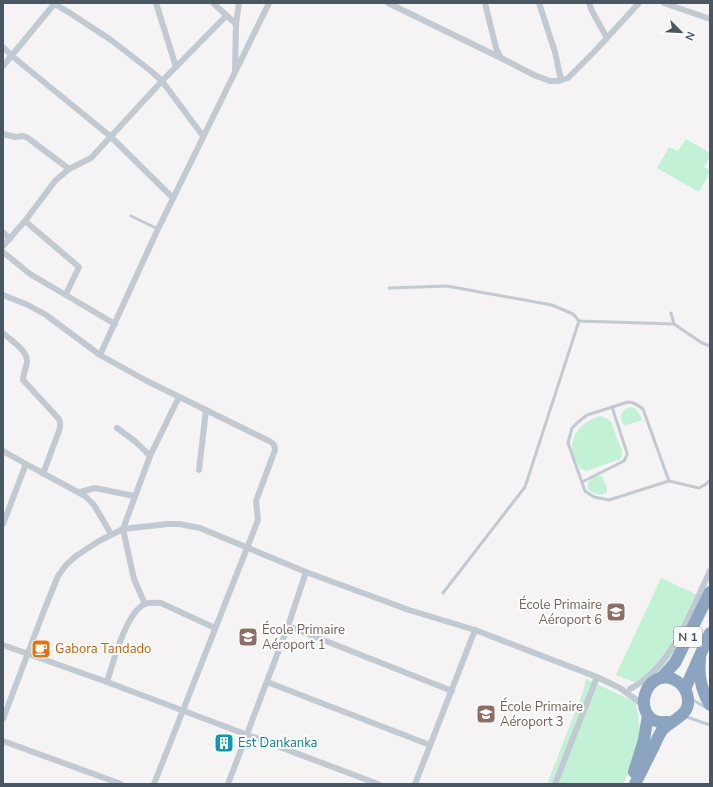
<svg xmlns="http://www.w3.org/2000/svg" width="713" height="787" font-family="'Nunito Sans',sans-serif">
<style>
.green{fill:#c3f1d5}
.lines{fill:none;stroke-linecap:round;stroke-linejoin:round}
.lane{stroke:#c1cad2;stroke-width:3}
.street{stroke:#c1cad2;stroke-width:6}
.highway{stroke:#8ba5c1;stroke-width:12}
.labels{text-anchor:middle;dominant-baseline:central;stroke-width:4;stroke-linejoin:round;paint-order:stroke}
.shield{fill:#fff;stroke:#808990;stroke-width:1}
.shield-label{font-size:12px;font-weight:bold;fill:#4a5661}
.education-label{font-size:13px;fill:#785e54;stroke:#fff;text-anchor:start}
.food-label{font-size:13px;fill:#c56008;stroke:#fff;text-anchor:start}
.culture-label{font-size:13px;fill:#0d838f;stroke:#fff;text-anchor:start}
</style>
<rect width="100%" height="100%" fill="#f5f3f3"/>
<g class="green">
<path d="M686,139L710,153V156L704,167L710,170V172L699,192L657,168L669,147L678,151Z"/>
<path d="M629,407C636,407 640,413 642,420L625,426C618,419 620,411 629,407Z"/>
<path d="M601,416L608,419L611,422L622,451V456L620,459L587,471L581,469C577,463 573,456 572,449C571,432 586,420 601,416Z"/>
<path d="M597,476H602L607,488V493C600,496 594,494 588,489C586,482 591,479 597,476Z"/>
<path d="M661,578L702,597L669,665L647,682L642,685L616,675Z"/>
<path d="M586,679L631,700L636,704L641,735L633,764L623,784H547L583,692Z"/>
</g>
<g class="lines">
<g class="lane">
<path d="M131,216L158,229"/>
<path d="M389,288L447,286L552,305L573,314L579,321L525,487L443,593"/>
<path d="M671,313L674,324L702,343L710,346"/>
<path d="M579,321L674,324"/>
<path d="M669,481L643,409C638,405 634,402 628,402L587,415L577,423L572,428L568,443L585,491L594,497L609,500L669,481L699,488L706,484L710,480"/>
<path d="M582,482L624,461L627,455V453L612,407"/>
<path d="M691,699L707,708"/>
<path d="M684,716L710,725"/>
</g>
<g class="street">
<path d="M53,3L70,13L111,40L151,71L162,81L203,136"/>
<path d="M156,3L176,67"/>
<path d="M213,3L236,24"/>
<path d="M388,3L501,58"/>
<path d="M485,3L496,48L501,58L534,75L550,81H558L568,78L594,52L639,3"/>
<path d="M539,3L555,52L561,80"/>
<path d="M589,3L592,11L607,38"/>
<path d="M664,3L710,19"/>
<path d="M3,47L12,56L110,136L173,198"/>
<path d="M3,66L55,3"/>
<path d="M235,70L236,24L239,3"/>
<path d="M3,134L15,137L23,136L28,138L69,169"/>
<path d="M25,221L79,267L66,294"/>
<path d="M3,232L10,239"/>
<path d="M3,246L25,221L55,181L69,169L91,158L162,81L226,16"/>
<path d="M3,252L30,274L115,324"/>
<path d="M3,295L28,305L46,315L100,355L145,380L269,441C274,443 275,446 275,450L256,501L258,520L154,784"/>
<path d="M3,333C10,340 26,349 27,360C27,367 23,373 23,380L59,419L60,423V428L43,474"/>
<path d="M100,355L158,229L269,3"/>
<path d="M117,428L136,442L150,456"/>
<path d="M3,451L26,464L85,496L94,505L111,534"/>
<path d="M199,470L206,410"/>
<path d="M80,492L95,488L134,496"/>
<path d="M3,524L26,464"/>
<path d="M145,604L134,579L123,529L150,456L179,397"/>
<path d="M288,626L452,691"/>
<path d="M3,645L107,682L378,784"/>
<path d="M107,682C113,663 126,612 145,604C150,602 156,603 161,603L215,628"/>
<path d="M267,682L430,745"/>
<path d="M630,689C673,666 690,613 710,571"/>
<path d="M3,719L45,608L58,576L66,565L76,556L99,541L123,529L168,524H179L200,528L306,572L409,610L475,630L597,677L620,688L643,705"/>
<path d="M3,741L121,784"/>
<path d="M228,784L288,626L306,572"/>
<path d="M415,784L475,630"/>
<path d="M555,784L597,677"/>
</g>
<g class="highway">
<path d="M700,659C698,676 701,690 710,705"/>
<path d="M661,678L675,663L710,592"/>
<path d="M685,689L710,633"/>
<path d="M634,772L644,740L648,715"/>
<path d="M635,784C641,772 647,760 653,748C656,742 659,734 663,729C674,718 693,715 687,694C685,687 679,682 673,679C644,669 632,716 659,722C663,722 667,722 671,722"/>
</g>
</g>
<defs>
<symbol id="school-square" viewBox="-11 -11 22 22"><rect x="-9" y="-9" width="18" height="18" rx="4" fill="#8d6e63" stroke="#fff"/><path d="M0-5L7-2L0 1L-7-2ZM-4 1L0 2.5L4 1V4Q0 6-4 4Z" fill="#fff"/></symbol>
<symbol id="cafe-square" viewBox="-11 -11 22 22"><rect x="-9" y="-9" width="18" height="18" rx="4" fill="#e8710a" stroke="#fff"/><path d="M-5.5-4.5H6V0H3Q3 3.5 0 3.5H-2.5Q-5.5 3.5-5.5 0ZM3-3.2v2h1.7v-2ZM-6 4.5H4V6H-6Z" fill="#fff"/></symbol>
<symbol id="building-square" viewBox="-11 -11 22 22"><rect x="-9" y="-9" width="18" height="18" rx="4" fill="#0f9aa8" stroke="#fff"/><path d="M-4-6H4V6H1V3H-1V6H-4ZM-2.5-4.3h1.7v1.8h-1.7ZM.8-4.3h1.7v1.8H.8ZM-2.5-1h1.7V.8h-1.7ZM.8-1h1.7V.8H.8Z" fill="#fff"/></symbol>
</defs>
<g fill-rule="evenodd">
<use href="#school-square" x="605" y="601" width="22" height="22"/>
<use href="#school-square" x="237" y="626" width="22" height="22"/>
<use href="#cafe-square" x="30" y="638" width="22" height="22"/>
<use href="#school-square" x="475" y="703" width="22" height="22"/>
<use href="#building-square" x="213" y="732" width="22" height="22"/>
</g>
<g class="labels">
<rect class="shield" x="674" y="627" width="28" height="20" rx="3"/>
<g class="shield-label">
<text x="688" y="637">N 1</text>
</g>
<g class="education-label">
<text x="602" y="605" text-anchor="end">École Primaire<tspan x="602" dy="15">Aéroport 6</tspan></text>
<text x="262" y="630">École Primaire<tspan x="262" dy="15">Aéroport 1</tspan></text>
<text x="500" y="707">École Primaire<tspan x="500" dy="15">Aéroport 3</tspan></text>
</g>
<g class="food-label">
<text x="55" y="649">Gabora Tandado</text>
</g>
<g class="culture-label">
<text x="238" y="743">Est Dankanka</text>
</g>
</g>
<rect width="713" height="787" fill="none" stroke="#4a5661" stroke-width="8"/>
<g transform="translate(681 32) rotate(114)" stroke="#ffffff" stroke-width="3" paint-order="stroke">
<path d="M0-3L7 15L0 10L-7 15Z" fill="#4a5661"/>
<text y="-6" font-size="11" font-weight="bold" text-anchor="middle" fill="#4a5661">N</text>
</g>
</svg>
